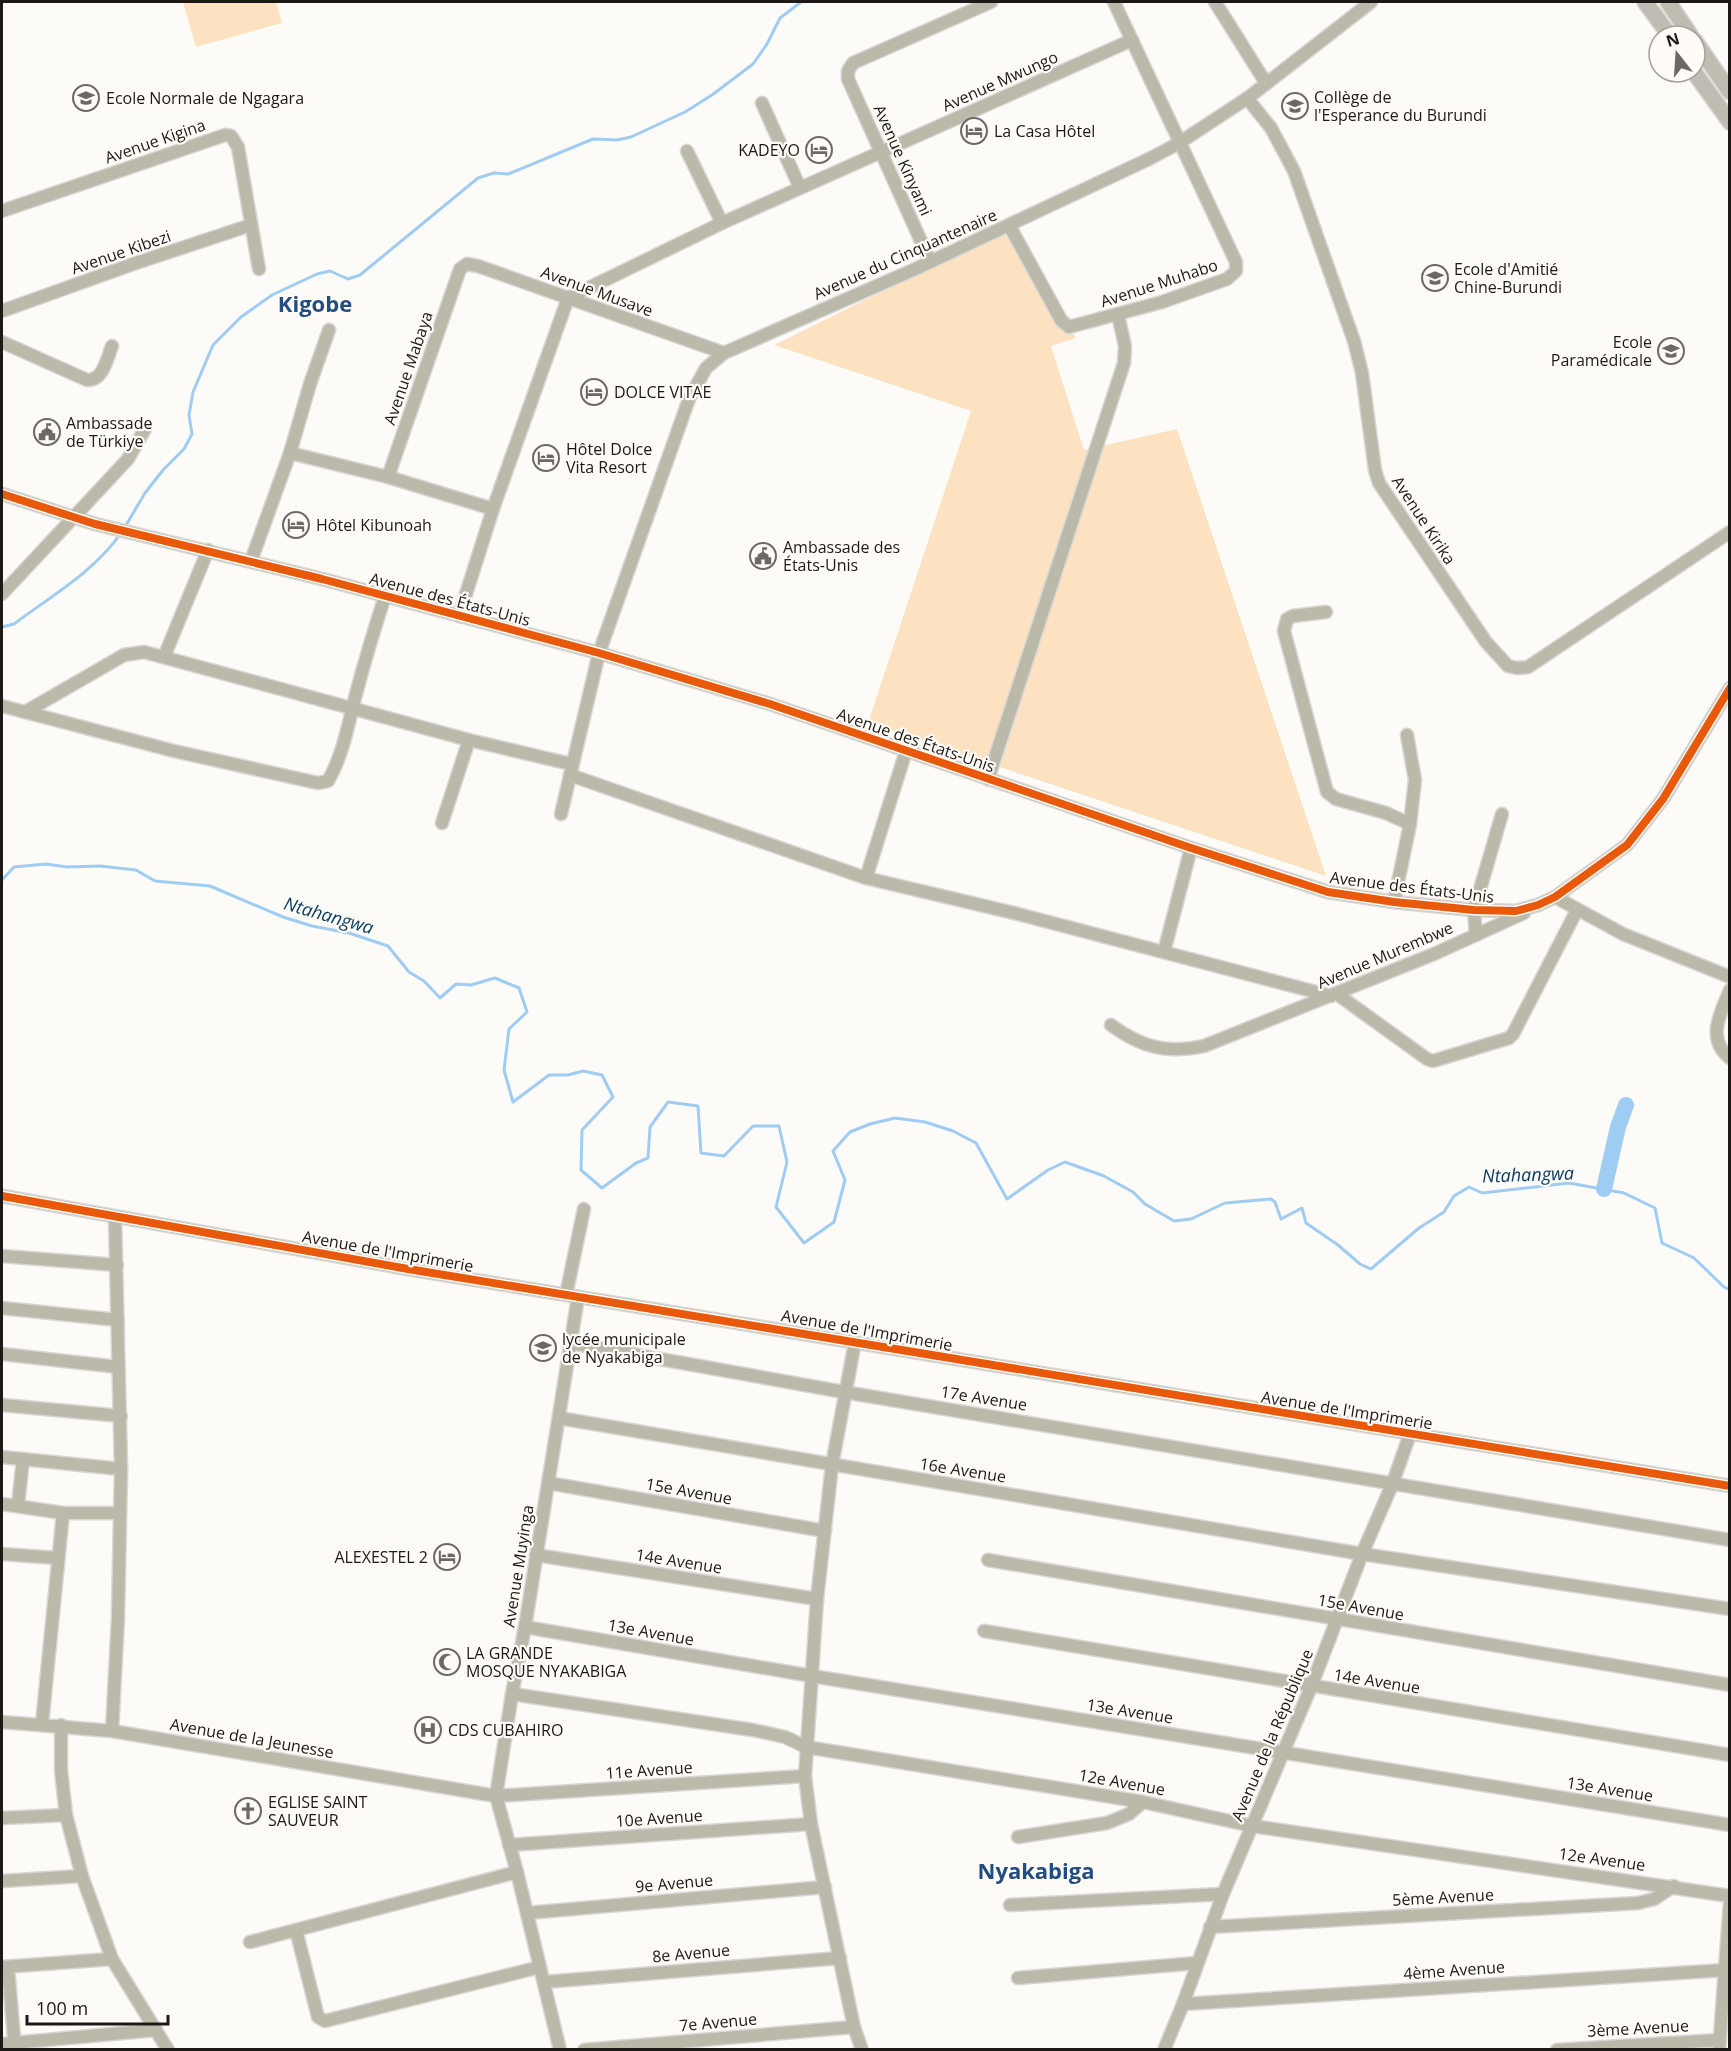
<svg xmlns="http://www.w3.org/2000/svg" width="1731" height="2051" font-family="'Open Sans',sans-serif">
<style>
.green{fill:#fce2c0}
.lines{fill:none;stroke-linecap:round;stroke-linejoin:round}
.stream{stroke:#9fccf2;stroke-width:3}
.river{stroke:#9fccf2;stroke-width:16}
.minor-casing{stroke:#d8d7d5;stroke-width:15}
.major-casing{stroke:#d8d7d5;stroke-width:18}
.minor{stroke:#bbb9aa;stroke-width:12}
.major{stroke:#bfbdb1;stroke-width:15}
.cycleway-casing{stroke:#fffbf6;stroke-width:11}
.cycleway{stroke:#e8590c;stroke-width:8}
.labels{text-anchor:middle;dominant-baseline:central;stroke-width:4.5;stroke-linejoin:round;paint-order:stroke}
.street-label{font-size:16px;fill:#1c1917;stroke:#fffbf6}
.poi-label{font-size:16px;fill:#1c1917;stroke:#fffbf6;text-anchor:start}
.water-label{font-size:18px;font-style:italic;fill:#093c60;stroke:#fffbf6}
.district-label{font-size:22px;font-weight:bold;fill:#224d82;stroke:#fffbf6}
</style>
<rect width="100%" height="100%" fill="#fdfbf8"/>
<g class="green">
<path d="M183,2H276L282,23L196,47Z"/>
<path d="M1014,226L1076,338L1051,346L1084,450L1177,429L1326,876L868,723L971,411L774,345Z"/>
</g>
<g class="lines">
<g class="stream">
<path d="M125,527L145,493L163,470L184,449L192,434L189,415L193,392L213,345L241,317L272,295L317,274L330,271L348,279L360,275L478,178L494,173L508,174L593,139L617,140L631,137L685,112L712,95L753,64L767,44L780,18L801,2"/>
<path d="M2,627L14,624C51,596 94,572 121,533"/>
<path d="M2,880L14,867L46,864L67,867L100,866L136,870L155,881L210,886L283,917L312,926L349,933L388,946L409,972L424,981L440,998L456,984L471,985L495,978L519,988L527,1012L509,1029L504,1070L513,1102L549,1075H568L583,1071L602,1075L613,1097L582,1130L581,1170L602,1188L636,1163L648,1158L650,1127L668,1102L698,1106L701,1153L724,1156L753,1126H779L787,1162L776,1207L804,1243L834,1222L845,1180L833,1151L850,1132L870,1124L895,1118L925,1122L953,1131L976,1143L1007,1199L1048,1170L1065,1162L1104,1176L1133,1192L1145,1204L1174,1221L1191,1219L1225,1203L1271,1199L1275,1202L1281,1219L1302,1208L1306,1223L1338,1245L1360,1264L1371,1269L1419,1228L1444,1212L1454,1196L1469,1187L1482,1193L1569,1183L1624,1193L1655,1208L1662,1243L1694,1258L1724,1287L1730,1290"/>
</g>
<path class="river" d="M1604,1189L1618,1127L1626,1105"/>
<defs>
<g id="minor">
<path d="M1215,2L1266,83"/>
<path d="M1247,98L1271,128L1294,171L1354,341L1362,373L1375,470L1379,483L1486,642L1508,666L1517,668L1528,667L1730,532"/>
<path d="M762,103L800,188"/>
<path d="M687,151L722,223"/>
<path d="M2,211L225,135L231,136L238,147L259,269"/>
<path d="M1009,225L1061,320L1069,327L1162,302L1227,279L1236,271V262L1114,2"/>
<path d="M930,261L848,79V71L853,63L991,2"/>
<path d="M2,311L136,263L251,225"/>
<path d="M2,342L87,380C103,381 107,359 112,346"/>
<path d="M290,453L388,477L493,509"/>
<path d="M388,477L460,269L467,264L478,266L724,353"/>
<path d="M2,494L95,524L322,579L599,653L770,704L1191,848L1328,892L1394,902L1474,910L1516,911L1538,905L1555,897L1627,845L1663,799L1730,688"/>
<path d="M251,561L290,453L310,384L329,330"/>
<path d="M2,594L128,459L145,429"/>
<path d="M1326,612L1293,616L1287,619L1284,631L1327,792L1336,799L1386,813L1410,824L1394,902"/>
<path d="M459,616L493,509L568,298L722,223L1132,40"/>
<path d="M164,657L208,550"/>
<path d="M2,706L174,751L318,783L328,781C343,755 348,725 355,698C364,663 374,630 385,596"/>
<path d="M27,711L124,655L144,652L469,740L571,764"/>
<path d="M1407,735L1415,780L1410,824"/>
<path d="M570,775L866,878L1018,914L1331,996"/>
<path d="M988,779L1124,363L1125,346L1118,315"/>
<path d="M561,814L599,653L689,399L706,368L724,353L913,270L1151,158L1179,143L1249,97L1371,2"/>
<path d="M442,823L469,740"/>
<path d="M866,878L906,751"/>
<path d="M1555,897L1623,934L1730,977"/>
<path d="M1476,935L1474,910L1502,814"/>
<path d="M1164,952L1191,848"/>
<path d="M1730,990C1720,1014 1706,1039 1730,1058"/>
<path d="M1337,994L1427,1059L1433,1061L1509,1038L1513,1034L1577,910"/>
<path d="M1111,1025C1141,1047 1166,1054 1204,1046L1434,954L1524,913"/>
<path d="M2,1196L408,1269L1730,1486"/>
<path d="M2,1256L117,1265"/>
<path d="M566,1295L584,1209"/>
<path d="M2,1308L118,1320"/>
<path d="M855,1342L832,1465L817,1599L805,1776L811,1824L854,2027L862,2050"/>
<path d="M571,1343L844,1392L1730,1540"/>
<path d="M2,1354L118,1367"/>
<path d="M2,1405L121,1416"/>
<path d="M559,1418L1362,1554L1730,1609"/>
<path d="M2,1457L121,1469"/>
<path d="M548,1483L825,1531"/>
<path d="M2,1504L63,1513H120"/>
<path d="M18,1505L23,1459"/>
<path d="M2,1554L57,1558"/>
<path d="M536,1555L817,1599"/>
<path d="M988,1560L1730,1685"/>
<path d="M525,1627L812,1676L1730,1825"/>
<path d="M984,1631L1730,1755"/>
<path d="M512,1694L753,1730L785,1737L806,1747L1143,1802L1252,1826L1730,1896"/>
<path d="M2,1722L112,1731L496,1796L805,1776"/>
<path d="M42,1724L63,1513"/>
<path d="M61,1725V1770L66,1815L82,1876L112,1959L168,2050"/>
<path d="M112,1731L118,1618L121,1469L115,1217"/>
<path d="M2,1818L66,1815"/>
<path d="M1018,1837L1107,1823L1129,1814L1143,1802"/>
<path d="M509,1845L811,1824"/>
<path d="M2,1881L82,1876"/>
<path d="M1010,1905L1223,1894"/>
<path d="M527,1913L825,1887"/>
<path d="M1210,1927L1638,1903L1654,1899L1674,1886"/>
<path d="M296,1930L318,2017L325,2021L540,1967"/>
<path d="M250,1942L517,1872"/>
<path d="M2,1967L112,1959"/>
<path d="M8,1967L15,2050"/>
<path d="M1018,1978L1197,1963"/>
<path d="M544,1982L840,1958"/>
<path d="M1183,2004L1726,1970"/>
<path d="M2,2044L156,2030"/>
<path d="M560,2050L517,1872L496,1796L512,1694L525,1627L578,1297"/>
<path d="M584,2050L854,2027"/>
<path d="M1164,2050L1183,2004L1223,1894L1311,1687L1362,1554L1392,1485L1410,1434"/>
<path d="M1557,2050L1720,2040"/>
<path d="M1719,2050L1730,1902"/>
</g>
<g id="major">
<path d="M1645,2L1670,36"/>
<path d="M1668,2L1691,36"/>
<path d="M1695,41L1730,92"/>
<path d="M1694,72L1730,122"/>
</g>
</defs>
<use href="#minor" class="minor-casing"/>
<use href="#major" class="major-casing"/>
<use href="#minor" class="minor"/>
<use href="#major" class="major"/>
<defs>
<g id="cycleway">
<path d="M2,494L95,524L322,579L599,653L770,704L1191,848L1328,892L1394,902L1474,910L1516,911L1538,905L1555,897L1627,845L1663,799L1730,688"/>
<path d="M2,1196L408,1269L1730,1486"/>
</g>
</defs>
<use href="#cycleway" class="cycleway-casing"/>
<use href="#cycleway" class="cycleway"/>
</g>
<defs>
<symbol id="school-ring" viewBox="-11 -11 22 22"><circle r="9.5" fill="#fffbf6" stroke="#6b6866" stroke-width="1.5"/><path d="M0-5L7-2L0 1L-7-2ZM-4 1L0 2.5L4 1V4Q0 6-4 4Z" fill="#6b6866"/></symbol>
<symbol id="hotel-ring" viewBox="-11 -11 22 22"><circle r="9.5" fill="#fffbf6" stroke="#6b6866" stroke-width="1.5"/><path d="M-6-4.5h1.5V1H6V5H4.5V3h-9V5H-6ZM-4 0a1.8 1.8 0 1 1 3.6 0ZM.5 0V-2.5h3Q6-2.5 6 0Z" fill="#6b6866"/></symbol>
<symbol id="university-ring" viewBox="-11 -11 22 22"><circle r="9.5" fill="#fffbf6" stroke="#6b6866" stroke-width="1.5"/><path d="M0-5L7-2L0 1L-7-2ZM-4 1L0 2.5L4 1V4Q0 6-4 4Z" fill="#6b6866"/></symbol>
<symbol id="civic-ring" viewBox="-11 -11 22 22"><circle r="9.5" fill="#fffbf6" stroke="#6b6866" stroke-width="1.5"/><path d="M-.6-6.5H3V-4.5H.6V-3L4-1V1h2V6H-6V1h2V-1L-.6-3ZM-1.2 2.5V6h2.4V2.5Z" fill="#6b6866"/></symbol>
<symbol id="mosque-ring" viewBox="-11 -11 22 22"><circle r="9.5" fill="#fffbf6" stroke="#6b6866" stroke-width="1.5"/><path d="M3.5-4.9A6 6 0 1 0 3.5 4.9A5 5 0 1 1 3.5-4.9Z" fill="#6b6866"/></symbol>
<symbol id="hospital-ring" viewBox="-11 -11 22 22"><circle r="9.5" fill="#fffbf6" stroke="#6b6866" stroke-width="1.5"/><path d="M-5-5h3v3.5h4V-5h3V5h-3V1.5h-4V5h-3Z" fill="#6b6866"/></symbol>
<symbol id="church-ring" viewBox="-11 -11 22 22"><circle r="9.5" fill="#fffbf6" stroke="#6b6866" stroke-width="1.5"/><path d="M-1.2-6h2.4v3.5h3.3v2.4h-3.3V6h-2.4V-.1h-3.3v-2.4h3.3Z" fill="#6b6866"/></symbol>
</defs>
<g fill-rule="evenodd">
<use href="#school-ring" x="71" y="83" width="30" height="30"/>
<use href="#school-ring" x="1280" y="91" width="30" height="30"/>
<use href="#hotel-ring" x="959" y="116" width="30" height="30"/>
<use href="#hotel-ring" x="804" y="135" width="30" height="30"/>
<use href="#school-ring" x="1420" y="263" width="30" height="30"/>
<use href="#university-ring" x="1656" y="336" width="30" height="30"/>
<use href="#hotel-ring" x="579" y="377" width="30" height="30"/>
<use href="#civic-ring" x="32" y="417" width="30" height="30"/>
<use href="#hotel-ring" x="531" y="443" width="30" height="30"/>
<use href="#hotel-ring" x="281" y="510" width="30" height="30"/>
<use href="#civic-ring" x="748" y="541" width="30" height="30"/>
<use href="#school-ring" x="528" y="1333" width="30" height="30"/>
<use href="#hotel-ring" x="432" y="1542" width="30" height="30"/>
<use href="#mosque-ring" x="432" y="1647" width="30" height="30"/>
<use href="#hospital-ring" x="413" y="1715" width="30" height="30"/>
<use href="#church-ring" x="233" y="1796" width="30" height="30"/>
</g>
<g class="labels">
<g class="street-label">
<text transform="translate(1000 81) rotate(-24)">Avenue Mwungo</text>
<text transform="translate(155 141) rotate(-19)">Avenue Kigina</text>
<text transform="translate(903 160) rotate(66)">Avenue Kinyami</text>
<text transform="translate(121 252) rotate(-19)">Avenue Kibezi</text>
<text transform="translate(905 254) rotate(-24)">Avenue du Cinquantenaire</text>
<text transform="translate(1159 283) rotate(-18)">Avenue Muhabo</text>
<text transform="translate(597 291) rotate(20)">Avenue Musave</text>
<text transform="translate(408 368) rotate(-71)">Avenue Mabaya</text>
<text transform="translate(1424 520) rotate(57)">Avenue Kirika</text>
<text transform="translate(450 599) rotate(15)">Avenue des États-Unis</text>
<text transform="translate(916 740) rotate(19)">Avenue des États-Unis</text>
<text transform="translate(1412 887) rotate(7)">Avenue des États-Unis</text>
<text transform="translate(1385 955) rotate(-23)">Avenue Murembwe</text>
<text transform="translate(388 1251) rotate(10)">Avenue de l'Imprimerie</text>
<text transform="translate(867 1330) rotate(10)">Avenue de l'Imprimerie</text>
<text transform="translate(984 1398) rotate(9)">17e Avenue</text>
<text transform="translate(1347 1410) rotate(9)">Avenue de l'Imprimerie</text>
<text transform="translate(963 1470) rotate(9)">16e Avenue</text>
<text transform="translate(689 1491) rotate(10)">15e Avenue</text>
<text transform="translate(679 1561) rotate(9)">14e Avenue</text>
<text transform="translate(518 1566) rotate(-81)">Avenue Muyinga</text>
<text transform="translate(1361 1607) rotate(10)">15e Avenue</text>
<text transform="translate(651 1632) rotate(10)">13e Avenue</text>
<text transform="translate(1377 1681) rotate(9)">14e Avenue</text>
<text transform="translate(1130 1711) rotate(9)">13e Avenue</text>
<text transform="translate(1272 1735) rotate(-67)">Avenue de la République</text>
<text transform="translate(252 1738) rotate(10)">Avenue de la Jeunesse</text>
<text transform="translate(649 1770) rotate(-4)">11e Avenue</text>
<text transform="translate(1122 1782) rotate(10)">12e Avenue</text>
<text transform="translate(1610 1789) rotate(9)">13e Avenue</text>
<text transform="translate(659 1818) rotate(-4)">10e Avenue</text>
<text transform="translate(1602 1859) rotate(8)">12e Avenue</text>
<text transform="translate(674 1883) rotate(-5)">9e Avenue</text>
<text transform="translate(1443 1897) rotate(-3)">5ème Avenue</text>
<text transform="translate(691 1953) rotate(-5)">8e Avenue</text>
<text transform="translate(1454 1970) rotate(-4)">4ème Avenue</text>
<text transform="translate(718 2022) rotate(-5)">7e Avenue</text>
<text transform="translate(1638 2028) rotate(-3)">3ème Avenue</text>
</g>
<g class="poi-label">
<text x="1314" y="97">Collège de<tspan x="1314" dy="18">l'Esperance du Burundi</tspan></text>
<text x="106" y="98">Ecole Normale de Ngagara</text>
<text x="994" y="131">La Casa Hôtel</text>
<text x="800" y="150" text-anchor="end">KADEYO</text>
<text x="1454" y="269">Ecole d'Amitié<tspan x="1454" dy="18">Chine-Burundi</tspan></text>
<text x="1652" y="342" text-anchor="end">Ecole<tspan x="1652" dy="18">Paramédicale</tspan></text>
<text x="614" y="392">DOLCE VITAE</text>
<text x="66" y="423">Ambassade<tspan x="66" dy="18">de Türkiye</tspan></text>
<text x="566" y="449">Hôtel Dolce<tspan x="566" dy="18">Vita Resort</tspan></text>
<text x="316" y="525">Hôtel Kibunoah</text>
<text x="783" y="547">Ambassade des<tspan x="783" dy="18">États-Unis</tspan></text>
<text x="562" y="1339">lycée municipale<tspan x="562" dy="18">de Nyakabiga</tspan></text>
<text x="428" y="1557" text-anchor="end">ALEXESTEL 2</text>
<text x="466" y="1653">LA GRANDE<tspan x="466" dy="18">MOSQUE NYAKABIGA</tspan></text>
<text x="448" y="1730">CDS CUBAHIRO</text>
<text x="268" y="1802">EGLISE SAINT<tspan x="268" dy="18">SAUVEUR</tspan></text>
</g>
<g class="water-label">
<text transform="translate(329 915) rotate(16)">Ntahangwa</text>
<text transform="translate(1528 1174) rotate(-2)">Ntahangwa</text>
</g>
<g class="district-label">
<text x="315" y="303">Kigobe</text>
<text x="1036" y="1870">Nyakabiga</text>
</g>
</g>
<rect width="1731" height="2051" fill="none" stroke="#1c1917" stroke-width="6"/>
<g transform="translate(1677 54) rotate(343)"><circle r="28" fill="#fffbf6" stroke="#a4a19d" stroke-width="1.5"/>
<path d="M0-4.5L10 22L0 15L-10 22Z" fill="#6b6866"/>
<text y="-9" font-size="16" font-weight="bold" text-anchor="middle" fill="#1c1917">N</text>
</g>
<path d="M27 2015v9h141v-9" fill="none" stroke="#1c1917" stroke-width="3"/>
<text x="36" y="2015" font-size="18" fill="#1c1917" stroke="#fffbf6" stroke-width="4.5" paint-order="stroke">100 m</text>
</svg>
